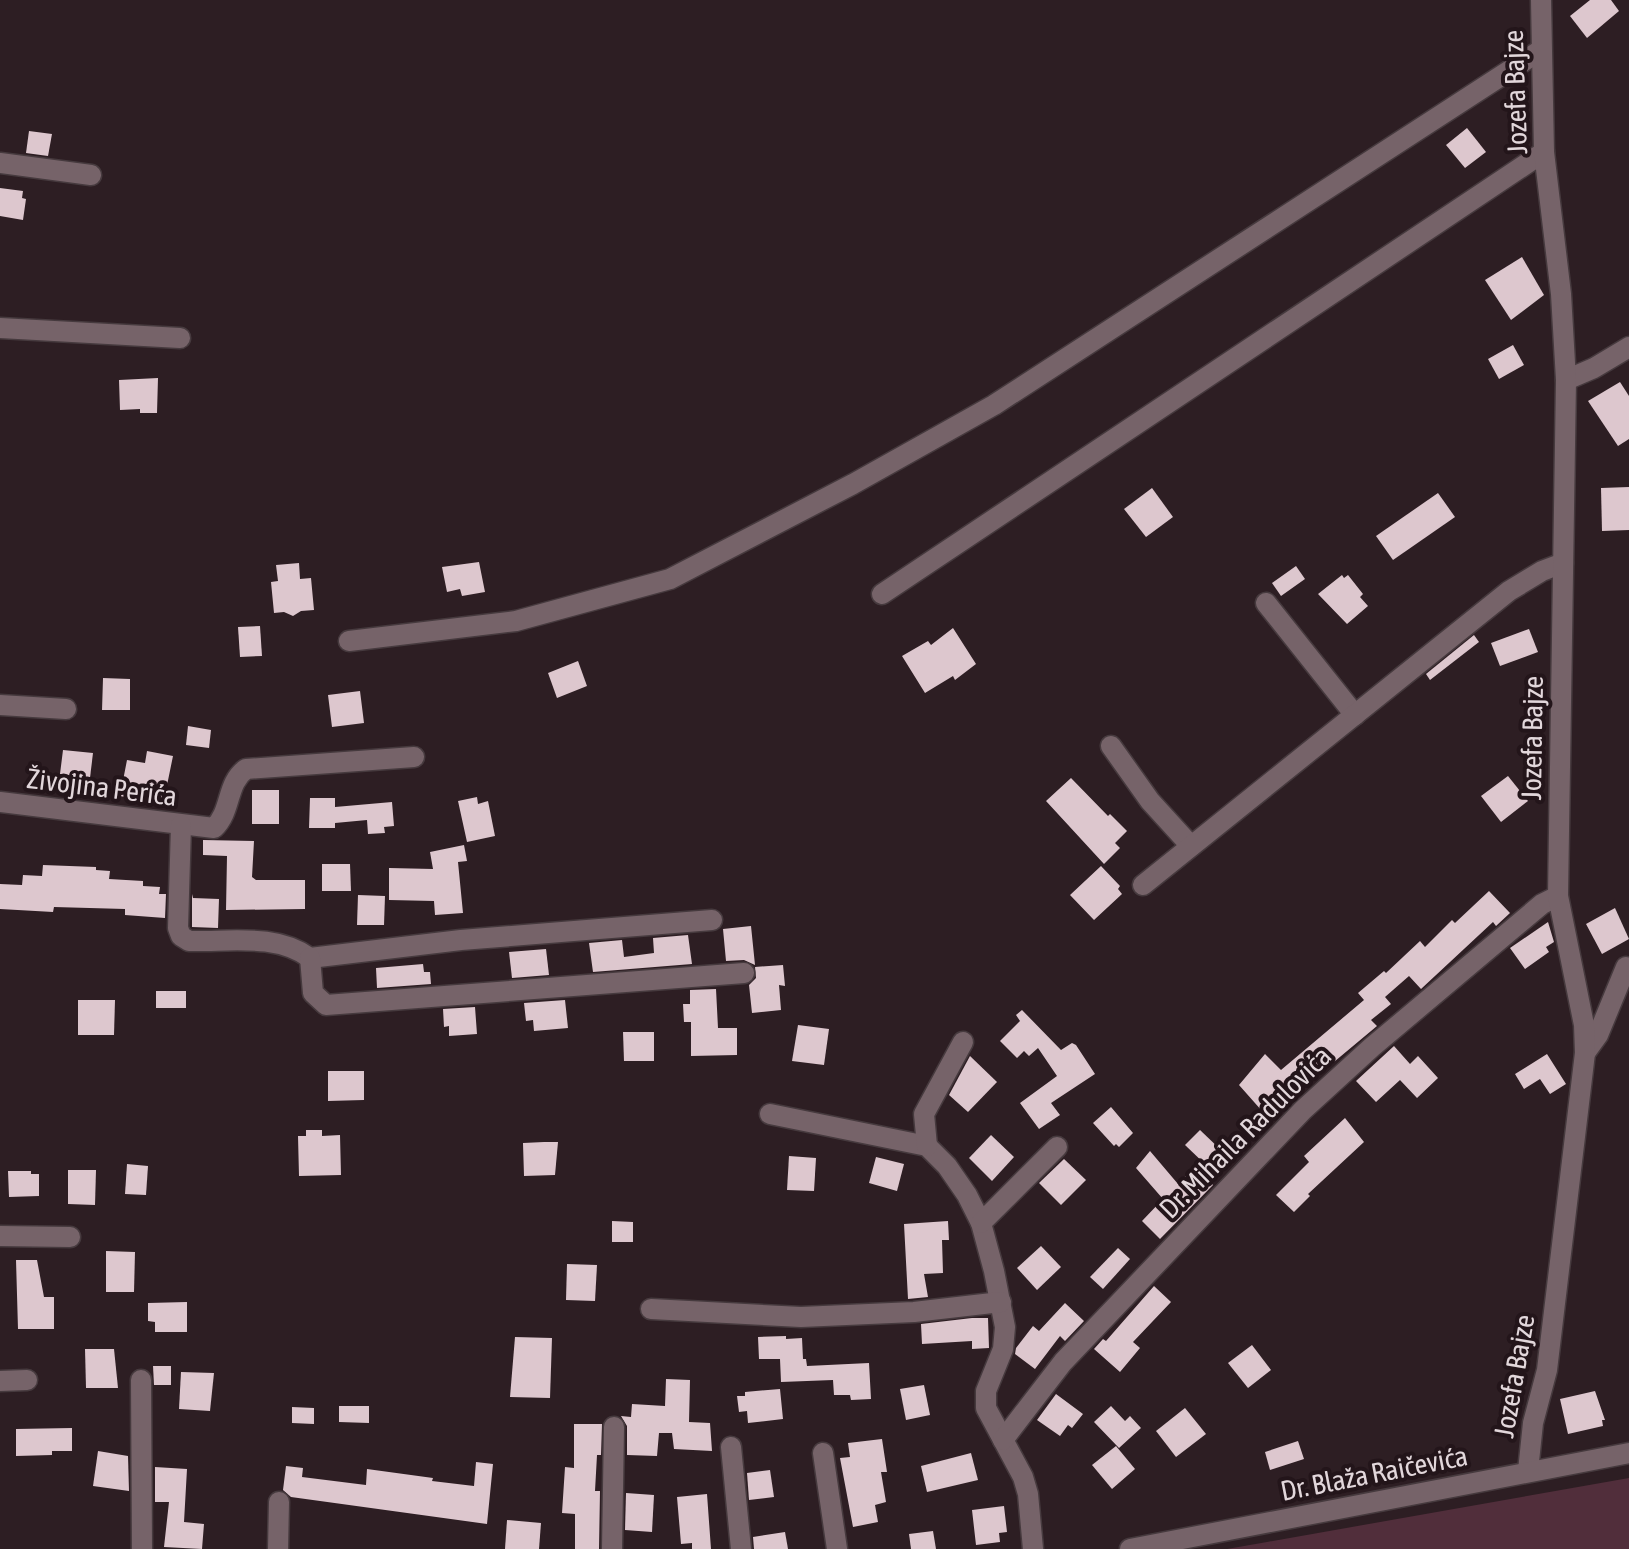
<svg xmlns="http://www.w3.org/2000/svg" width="1629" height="1549" font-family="'Asap Condensed',sans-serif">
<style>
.green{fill:#512e3b}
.building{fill:#ddc7ce}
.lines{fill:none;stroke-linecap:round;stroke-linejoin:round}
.minor-casing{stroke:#463a3e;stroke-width:23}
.minor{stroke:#766369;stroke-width:20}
.labels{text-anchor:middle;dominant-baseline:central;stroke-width:8;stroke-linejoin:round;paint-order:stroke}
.street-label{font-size:28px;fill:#e2d7db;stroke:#23151a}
</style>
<rect width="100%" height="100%" fill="#2d1e23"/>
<path class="green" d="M1629,1478V1549H1227L1267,1542Z"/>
<g class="building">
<path d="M1590,0H1611L1619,11L1587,38L1570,16Z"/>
<path d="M1467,128L1486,152L1465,168L1446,145Z"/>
<path d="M29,131L52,134L48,156L26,153Z"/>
<path d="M0,188L23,191L22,198L26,199L23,220L0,216Z"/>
<path d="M1522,257L1544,295L1511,320L1485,280Z"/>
<path d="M1513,345L1524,365L1499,379L1488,359Z"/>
<path d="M158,378L157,413H140V409L120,410L119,380Z"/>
<path d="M1620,382L1629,396V439L1618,446L1588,401Z"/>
<path d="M1629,487V530L1602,531L1601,488Z"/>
<path d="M1152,488L1173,517L1146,537L1124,509Z"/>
<path d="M1438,493L1455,517L1393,560L1376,536Z"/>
<path d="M479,562L485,592L462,596L460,589L447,592L442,567Z"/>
<path d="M299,563L300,579L311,578L314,610L301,611L293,616L284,612L274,613L271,582L278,581L276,565Z"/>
<path d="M1296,566L1305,579L1281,596L1272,583Z"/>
<path d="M1342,575L1344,578L1348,575L1363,594L1360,597L1368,606L1347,624L1318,594Z"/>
<path d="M260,626L262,656L240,657L238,627Z"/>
<path d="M953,628L976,664L955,680L953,676L925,693L902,656L928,641L931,645Z"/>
<path d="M1529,629L1538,652L1500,666L1491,643Z"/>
<path d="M1474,635L1479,642L1430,680L1426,674Z"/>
<path d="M578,661L587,686L557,698L548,673Z"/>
<path d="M103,678L130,679V710H102Z"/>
<path d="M360,691L364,723L332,727L328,695Z"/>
<path d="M188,726L211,730L209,748L186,745Z"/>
<path d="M63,750L93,753L90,778L60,774Z"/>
<path d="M147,751L173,756L164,800L151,797L150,802L120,796L127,760L145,763Z"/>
<path d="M1508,776L1528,801L1501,822L1481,796Z"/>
<path d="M1071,778L1108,816L1110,814L1127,831L1115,843L1120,848L1104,864L1046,801Z"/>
<rect x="252" y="790" width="27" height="34"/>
<path d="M477,797L478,804L488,801L495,836L467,842L458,801Z"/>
<path d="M310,798H335V807L392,802L394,826L384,827L385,833L368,834L367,820L335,823V828H309Z"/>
<path d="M203,840L254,841L252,877L256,880H305V909L226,910L227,856L203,855Z"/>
<path d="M464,845L467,861L458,862L463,913L435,915L434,901L389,900V868L433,869L430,852Z"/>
<path d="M322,864H350L351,891H322Z"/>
<path d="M43,865L96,867V870L110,871L109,879L143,881V886L160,887L159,894H166L165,918L125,915V909L54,907L53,912L0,909V884L22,885L23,875L42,876Z"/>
<path d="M1101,866L1120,886L1118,889L1122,894L1094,920L1070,895Z"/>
<path d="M1489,891L1510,913L1496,926L1493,922L1421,989L1409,976L1385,997L1391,1004L1371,1020L1377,1026L1292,1097L1293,1099L1270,1120L1239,1085L1265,1054L1281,1070L1364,1000L1358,993L1384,971L1386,973L1420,941L1425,947L1452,920L1455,923Z"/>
<path d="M192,894L193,898L219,899L218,928L192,927Z"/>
<path d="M358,895L385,896L384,925H357Z"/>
<path d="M1615,908L1629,939L1602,954L1586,924Z"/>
<path d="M1548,922L1554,942L1546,947L1549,952L1525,969L1510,948Z"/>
<path d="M751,926L755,965L744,960L726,961L723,929Z"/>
<path d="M688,935L692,964L593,972L589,943L622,940L624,957L654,953L653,938Z"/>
<path d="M546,949L549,975L512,978L509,952Z"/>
<path d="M423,964L424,972H430L431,984L377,988L376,968Z"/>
<path d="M783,965L785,986L779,985L781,1010L752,1013L749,985L756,978L755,967Z"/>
<path d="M716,989L718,1028H737V1055L691,1056V1022H684L683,1004H690V990Z"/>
<rect x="156" y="991" width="30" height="17"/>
<path d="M78,1000H115L114,1035H78Z"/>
<path d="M565,1000L568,1028L534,1031L533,1020L526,1021L524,1003Z"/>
<path d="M475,1007L477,1034L449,1036V1026L444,1027L443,1009Z"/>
<path d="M1022,1010L1061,1050L1072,1043L1076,1045L1095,1074L1051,1103L1060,1115L1039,1129L1020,1103L1057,1076L1038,1048L1029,1056L1024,1051L1017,1058L1000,1041L1020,1021L1016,1015Z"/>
<path d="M798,1025L829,1029L824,1065L792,1061Z"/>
<path d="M623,1032H654V1061H624Z"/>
<path d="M1394,1046L1410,1064L1418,1056L1438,1078L1417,1098L1400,1080L1376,1102L1356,1081Z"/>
<path d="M1547,1054L1566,1084L1550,1094L1540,1079L1524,1089L1515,1074Z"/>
<path d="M970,1056L997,1082L968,1112L949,1095Z"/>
<path d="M328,1071H364V1100L328,1101Z"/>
<path d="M1111,1107L1133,1133L1119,1147L1116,1144L1114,1146L1093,1123Z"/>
<path d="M1345,1118L1364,1142L1308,1194L1310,1196L1294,1212L1276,1195L1309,1162L1304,1156Z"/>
<path d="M306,1130H322V1136L340,1135L341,1175L299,1176L298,1136H306Z"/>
<path d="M1200,1130L1223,1152L1208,1167L1185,1145Z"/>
<path d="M991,1135L1014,1157L992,1181L969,1158Z"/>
<path d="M544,1142H558L555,1175L524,1176L523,1143Z"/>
<path d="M1150,1151L1178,1184L1195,1167L1213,1185L1160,1239L1142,1221L1163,1199L1136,1168Z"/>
<path d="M789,1156L816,1158L814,1191L787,1190Z"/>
<path d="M876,1157L904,1164L897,1191L869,1183Z"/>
<path d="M1064,1159L1086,1180L1061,1205L1039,1183Z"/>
<path d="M127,1164L148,1166L146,1195L125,1194Z"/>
<path d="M68,1170H96L95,1205L68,1204Z"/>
<path d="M8,1171H31V1174H39V1196L9,1197Z"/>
<path d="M612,1221L633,1222V1242H612Z"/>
<path d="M948,1221L949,1240H942L943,1273L924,1274L928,1297L908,1299L904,1224Z"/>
<path d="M1041,1246L1061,1267L1037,1290L1017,1268Z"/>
<path d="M1118,1248L1130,1259L1103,1289L1090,1277Z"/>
<path d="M106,1251L135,1252L134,1292H106Z"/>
<path d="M16,1260H37L44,1297H54V1329H18Z"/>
<path d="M567,1264L597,1265L595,1301L566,1300Z"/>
<path d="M1154,1286L1171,1302L1133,1342L1140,1348L1120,1372L1094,1349L1103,1339L1106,1341Z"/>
<path d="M187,1302V1332H155V1322L148,1321V1303Z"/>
<path d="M1065,1303L1084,1321L1065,1341L1060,1336L1035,1369L1015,1354L1016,1348L1033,1326L1039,1331Z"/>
<path d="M972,1318H988L989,1348L972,1349V1341L922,1344L921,1324Z"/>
<path d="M786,1336V1339L802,1338L803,1359H806L807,1366L869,1363L871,1399L851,1400L850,1395H834L833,1380L781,1382L780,1359H759L758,1337Z"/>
<path d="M515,1337L552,1338L550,1398L510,1397Z"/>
<path d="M1252,1345L1271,1370L1248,1388L1228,1363Z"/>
<path d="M85,1349H114L118,1388H86Z"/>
<path d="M153,1366H171V1385H154Z"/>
<path d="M181,1372L214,1373L210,1411L179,1409Z"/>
<path d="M666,1379L690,1380L689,1422L710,1423L712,1451L674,1449L672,1433H659L657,1456L627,1455V1426L621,1416L631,1417L632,1404L665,1406Z"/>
<path d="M924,1385L930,1415L906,1420L900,1389Z"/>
<path d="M780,1389L783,1419L748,1423L747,1411L739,1412L737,1396H745V1392Z"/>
<path d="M1595,1391L1605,1420H1602L1603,1426L1568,1434L1560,1399Z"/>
<path d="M1056,1394L1083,1414L1072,1428L1068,1425L1060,1436L1037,1420Z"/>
<path d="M339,1406H369V1423L339,1422Z"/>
<path d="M1111,1406L1125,1421L1130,1416L1141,1428L1119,1448L1094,1422Z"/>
<path d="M292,1407L314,1408V1424L292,1423Z"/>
<path d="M1185,1408L1206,1434L1176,1457L1156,1431Z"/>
<path d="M574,1424H602L601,1455H597L595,1491H600L599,1549H575V1514L562,1513L565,1467L574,1468Z"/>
<path d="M72,1428V1451H52V1455L16,1456V1429Z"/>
<path d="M882,1439L887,1472H881L886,1502L875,1505L878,1522L853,1527L840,1458L850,1457L848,1443Z"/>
<path d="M1298,1441L1304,1459L1270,1470L1265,1452Z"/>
<path d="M1116,1446L1135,1469L1112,1489L1092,1465Z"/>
<path d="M98,1451L128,1456L129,1491L93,1486Z"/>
<path d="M971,1453L978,1480L927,1492L921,1466Z"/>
<path d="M476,1462L493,1464L487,1524L291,1497L283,1490L286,1466L303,1468L302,1477L366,1485L367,1469L433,1478L432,1481L474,1486Z"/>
<path d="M155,1467L187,1469L184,1522L204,1524L202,1549L164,1547L169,1502H155Z"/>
<path d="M770,1470L774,1497L749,1500L747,1473Z"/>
<path d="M626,1493L654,1495L652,1532L625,1530Z"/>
<path d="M707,1494L711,1549H692V1543L681,1544L677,1497Z"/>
<path d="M1004,1506L1007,1532L999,1533L1000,1542L976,1545L972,1510Z"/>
<path d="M507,1520L541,1523L539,1549H505Z"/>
<path d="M933,1531L936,1549H911L909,1534Z"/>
<path d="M785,1532L788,1549H754L753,1537Z"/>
</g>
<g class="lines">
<defs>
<g id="minor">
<path d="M0,163L91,175"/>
<path d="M0,328L180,338"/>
<path d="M1566,380L1594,368L1629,347"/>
<path d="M882,594L1544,152"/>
<path d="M1266,603L1355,715"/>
<path d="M349,641L516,621L670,579L853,484L994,405L1541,50"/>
<path d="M0,705L66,709"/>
<path d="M1111,746L1150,801L1191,846"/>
<path d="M0,802L214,828C232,811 226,783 246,769L414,757"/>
<path d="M181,825L178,928L181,936L189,941C230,942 276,933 310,958L461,940L712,920"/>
<path d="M1143,885L1509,591L1542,571L1563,563"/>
<path d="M310,958L313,993L326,1005L744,973"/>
<path d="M1585,1053L1598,1035L1626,967"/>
<path d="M770,1114L927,1146L947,1166L967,1195L981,1223L994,1271L1005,1327L1003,1349L986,1391V1408L1023,1477L1028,1494L1033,1549"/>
<path d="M927,1146L924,1114L963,1042"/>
<path d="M981,1223L1057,1147"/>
<path d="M0,1236L70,1237"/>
<path d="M651,1309L801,1317L914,1312L1001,1302"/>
<path d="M141,1380L142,1549"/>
<path d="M0,1381L27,1380"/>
<path d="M1003,1440L1063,1362L1303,1110L1372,1047L1542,904L1558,896"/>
<path d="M731,1447L741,1549"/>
<path d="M823,1453L837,1549"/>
<path d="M1528,1471L1533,1423L1547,1370L1585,1053L1584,1025L1558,896L1566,380L1561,294L1544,152L1541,0"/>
<path d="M278,1549L279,1502"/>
<path d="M612,1549L614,1427"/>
<path d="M1130,1549L1629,1453"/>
</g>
</defs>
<use href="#minor" class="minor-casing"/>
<use href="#minor" class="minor"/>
</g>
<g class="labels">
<g class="street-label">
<text transform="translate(1515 92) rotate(-92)">Jozefa Bajze</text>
<text transform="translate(1532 738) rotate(-89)">Jozefa Bajze</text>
<text transform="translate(102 787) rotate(7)">Živojina Perića</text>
<text transform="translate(1245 1132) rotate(-45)">Dr. Mihaila Radulovića</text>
<text transform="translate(1514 1376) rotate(-80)">Jozefa Bajze</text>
<text transform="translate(1374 1473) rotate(-11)">Dr. Blaža Raičevića</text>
</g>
</g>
</svg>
